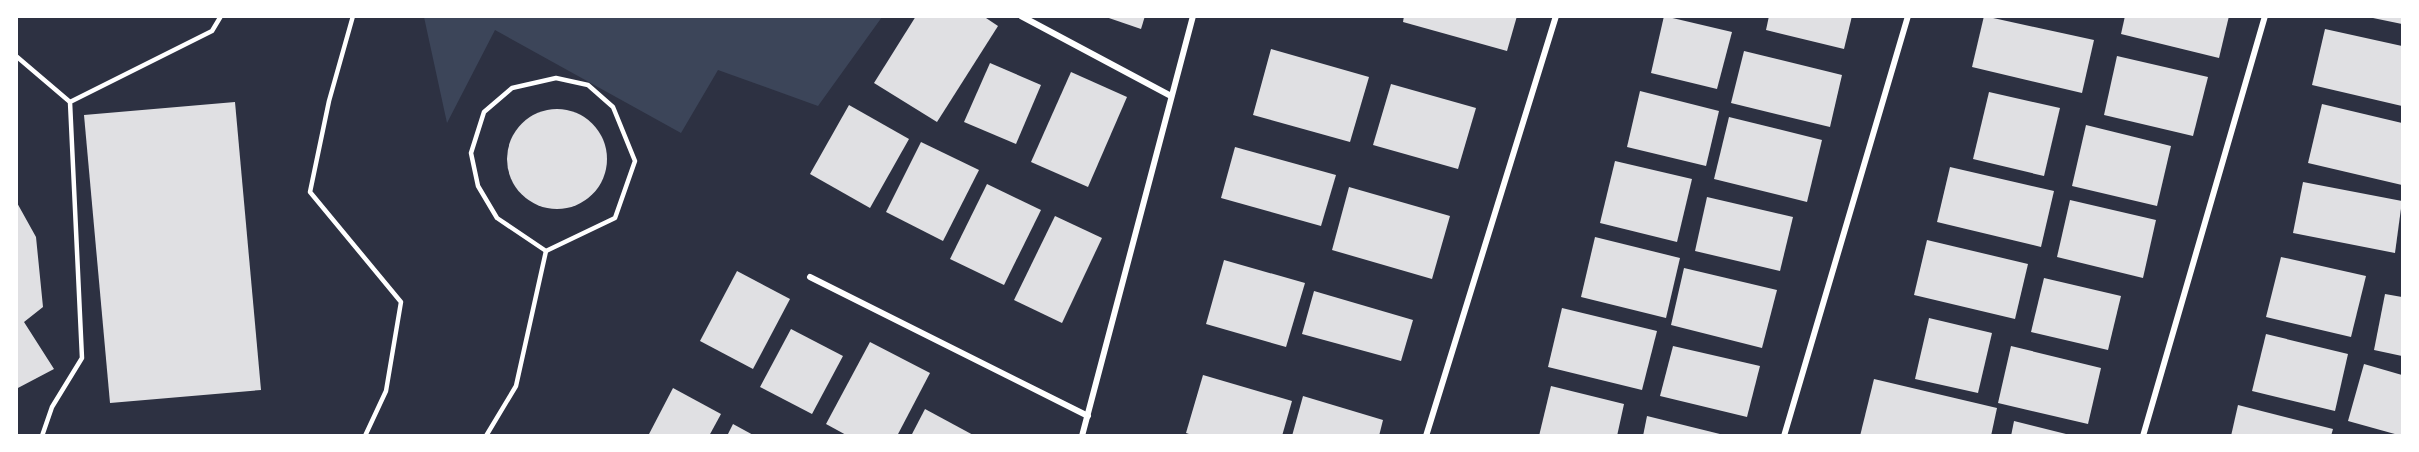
<svg xmlns="http://www.w3.org/2000/svg" width="2419" height="452" font-family="Manrope,sans-serif">
<style>
.green{fill:#3c4559}
.building{fill:#e0e0e3}
.lines{fill:none;stroke-linecap:round;stroke-linejoin:round}
.service{stroke:#fff;stroke-width:4.5}
.minor{stroke:#fff;stroke-width:6}
</style>
<rect width="100%" height="100%" fill="#2d3142"/>
<path class="green" d="M424,17V16L882,17L818,106L718,70L681,133L495,30L447,123Z"/>
<g class="building">
<path d="M916,16H983L998,26L937,122L874,83Z"/>
<path d="M1103,16H1145L1141,29Z"/>
<path d="M1404,16H1517L1507,51L1403,22Z"/>
<path d="M1664,16L1732,32L1717,89L1651,73Z"/>
<path d="M1769,16H1852L1844,49L1766,30Z"/>
<path d="M1984,16L2094,40L2082,93L1972,67Z"/>
<path d="M2125,16H2229L2219,58L2121,34Z"/>
<path d="M2373,16H2402V24L2373,18Z"/>
<path d="M2325,29L2402,46V106L2312,85Z"/>
<path d="M1271,49L1369,77L1350,142L1253,115Z"/>
<path d="M1744,51L1842,75L1830,127L1731,103Z"/>
<path d="M2117,56L2208,77L2193,136L2104,115Z"/>
<path d="M990,63L1041,85L1016,144L964,122Z"/>
<path d="M1071,72L1127,97L1088,187L1031,162Z"/>
<path d="M1391,84L1476,108L1458,169L1373,145Z"/>
<path d="M1640,91L1719,111L1706,166L1627,147Z"/>
<path d="M1989,92L2060,108L2044,176L1973,159Z"/>
<path d="M235,102L261,390L110,403L84,115Z"/>
<path d="M2322,104L2402,123V185L2308,163Z"/>
<path d="M849,105L909,139L870,208L810,174Z"/>
<circle cx="557" cy="159" r="50"/>
<path d="M1729,117L1822,140L1807,202L1714,179Z"/>
<path d="M2086,125L2171,146L2157,206L2072,186Z"/>
<path d="M921,142L979,170L943,241L886,212Z"/>
<path d="M1235,147L1336,175L1321,226L1221,198Z"/>
<path d="M1615,161L1692,179L1677,242L1600,223Z"/>
<path d="M1950,167L2054,191L2041,247L1937,222Z"/>
<path d="M2303,182L2402,201L2395,253L2293,233Z"/>
<path d="M987,184L1041,210L1004,285L950,259Z"/>
<path d="M1349,187L1450,216L1432,279L1332,250Z"/>
<path d="M1707,197L1793,217L1780,271L1695,251Z"/>
<path d="M2070,200L2156,220L2143,278L2057,257Z"/>
<path d="M16,201L36,237L43,307L24,322L54,369L16,389Z"/>
<path d="M1055,216L1102,238L1062,323L1014,300Z"/>
<path d="M1595,237L1680,258L1666,318L1581,297Z"/>
<path d="M1927,240L2028,264L2015,319L1914,295Z"/>
<path d="M2281,257L2366,276L2351,337L2266,317Z"/>
<path d="M1224,260L1305,283L1286,347L1206,324Z"/>
<path d="M1684,268L1777,290L1762,348L1671,325Z"/>
<path d="M737,271L790,299L753,369L700,341Z"/>
<path d="M2044,278L2121,296L2108,350L2031,332Z"/>
<path d="M1314,291L1413,320L1401,361L1302,334Z"/>
<path d="M2385,294L2402,297V356L2374,350Z"/>
<path d="M1562,308L1657,331L1642,390L1548,367Z"/>
<path d="M1929,318L1992,333L1978,393L1915,379Z"/>
<path d="M791,329L843,356L812,414L760,387Z"/>
<path d="M2266,334L2348,354L2335,411L2252,391Z"/>
<path d="M870,342L930,373L897,436H848L826,424Z"/>
<path d="M1673,346L1760,366L1747,417L1660,396Z"/>
<path d="M2011,346L2101,368L2088,424L1998,403Z"/>
<path d="M2364,364L2402,375V436L2348,421Z"/>
<path d="M1203,375L1292,401L1282,436H1195L1186,433Z"/>
<path d="M1874,379L1997,408L1991,436H1860Z"/>
<path d="M1551,386L1624,404L1617,436H1539Z"/>
<path d="M673,388L721,414L709,436H648Z"/>
<path d="M1303,396L1383,420L1379,436H1292Z"/>
<path d="M2238,405L2333,429L2331,436H2231Z"/>
<path d="M925,409L975,436H911Z"/>
<path d="M1647,416L1724,435V436H1643Z"/>
<path d="M2014,421L2070,435V436H2011Z"/>
<path d="M733,424L755,436H727Z"/>
</g>
<g class="lines">
<g class="service">
<path d="M353,16L329,101L310,192L401,302L386,391L365,436"/>
<path d="M16,56L70,102"/>
<path d="M556,78L588,85L613,107L635,161L615,218L546,251L497,218L478,186L471,153L484,112L512,88Z"/>
<path d="M42,436L52,407L82,358L70,102L212,31L221,16"/>
<path d="M486,436L516,386L546,251"/>
</g>
<g class="minor">
<path d="M1021,16L1171,96"/>
<path d="M810,277L1088,416"/>
<path d="M1082,436L1193,16"/>
<path d="M1426,436L1556,16"/>
<path d="M1784,436L1908,16"/>
<path d="M2143,436L2265,16"/>
</g>
</g>
<rect width="2419" height="452" fill="none" stroke="#ffffff" stroke-width="36"/>
</svg>
